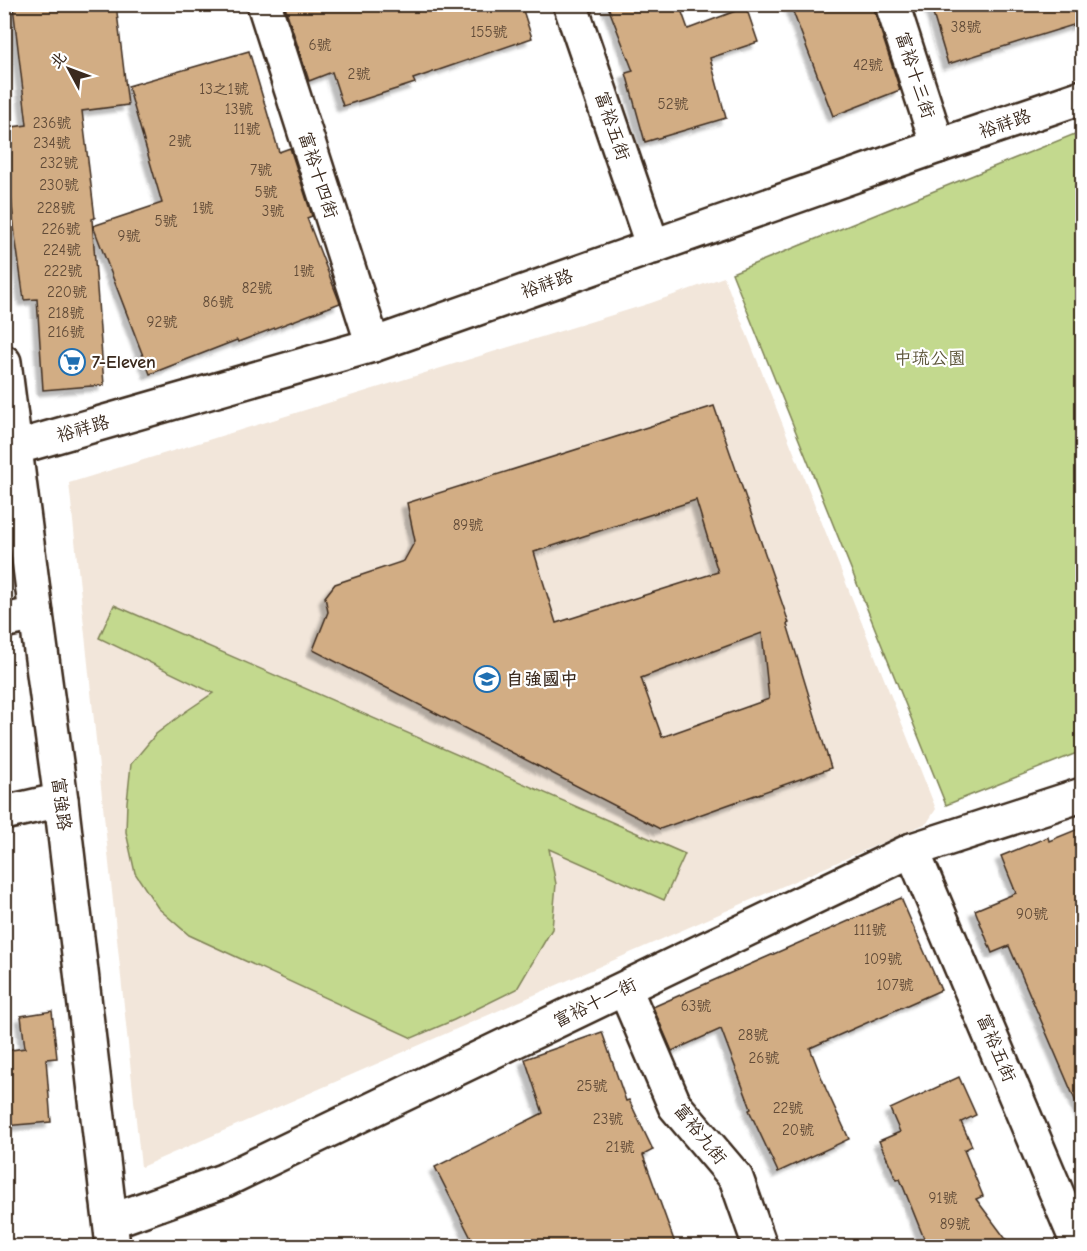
<svg xmlns="http://www.w3.org/2000/svg" width="1087" height="1251" font-family="'Comic Neue','LXGW WenKai TC',sans-serif">
<style>
.built{fill:#f2e6da}
.green{fill:#c3d98e;stroke:#7f8256;stroke-width:1.5}
.building{fill:#d2ad84;stroke:#3b2a1e;stroke-width:1.5;fill-rule:evenodd;filter:url(#shadow)}
.lines{fill:none;stroke-linecap:round;stroke-linejoin:round}
.minor-casing{stroke:#3b2a1e;stroke-width:38}
.minor{stroke:#fff;stroke-width:33}
.labels{text-anchor:middle;dominant-baseline:central;stroke-width:4.5;stroke-linejoin:round;paint-order:stroke}
.number-label{font-size:15px;fill:#614b38}
.street-label{font-size:18px;fill:#3b2a1e;stroke:#fff}
.park-label{font-size:18px;fill:#5d563a;stroke:#fff}
.poi-label{font-size:18px;font-weight:bold;fill:#3b2a1e;stroke:#fff;text-anchor:start}
</style>
<defs>
<filter id="shadow"><feDropShadow dx="-5.5" dy="5.5" stdDeviation="1.5" flood-color="#0004"/></filter>
</defs>
<rect width="100%" height="100%" fill="#fff"/>
<filter id="ink" filterUnits="userSpaceOnUse"><feTurbulence type="fractalNoise" baseFrequency=".0167" numOctaves="2"/><feDisplacementMap in="SourceGraphic" scale="12" xChannelSelector="R" yChannelSelector="G"/><feConvolveMatrix kernelMatrix="1 2 1 2 8 2 1 2 1" color-interpolation-filters="sRGB"/></filter>
<g filter="url(#ink)">
<path class="built" d="M724,277L936,809L927,823L141,1167L69,483L651,303Z"/>
<g class="green">
<path d="M1082,131V751L946,805L732,273Z"/>
<path d="M114,605L685,854L664,900L549,849L556,884L552,929L517,989L454,1020L412,1038L189,935L158,908L135,873L126,832L127,802L131,764L156,734L185,712L213,693L99,638Z"/>
</g>
<g class="building">
<path d="M30,4H116L128,105L82,111L95,218L92,219L104,385L43,390L37,299L24,300L15,235L4,128L27,125L13,6Z"/>
<path d="M284,4H521L532,38L413,79L415,83L343,106L332,72L309,81Z"/>
<path d="M607,4H679L688,29L746,7L758,42L710,58L726,118L645,142L626,73L633,71Z"/>
<path d="M790,4H874V10L900,90L833,116Z"/>
<path d="M930,4H1083V22L948,64Z"/>
<path d="M249,51L279,152L290,148L312,216L307,218L340,303L238,342L237,340L150,374L93,226L162,203L128,86Z"/>
<path d="M714,406L789,623L787,624L831,768L660,829L313,650L328,612L325,597L335,584L404,561L415,541L407,503ZM696,500L718,572L556,623L534,552ZM762,633L769,699L662,737L641,678Z"/>
<path d="M1083,827V1116H1082L1009,946L992,953L975,910L1016,893L1001,856L1048,837L1049,841Z"/>
<path d="M901,898L941,990L810,1048L826,1089L849,1139L778,1172L749,1110L751,1109L721,1029L672,1051L653,1007Z"/>
<path d="M52,1011L57,1058L46,1059L51,1122L4,1126V1051L25,1048L21,1016Z"/>
<path d="M602,1032L626,1101L629,1100L653,1150L643,1155L676,1246H475L435,1167L543,1113L525,1059Z"/>
<path d="M959,1077L976,1115L961,1122L972,1146L964,1150L983,1196L976,1199L1011,1246H927L900,1179L897,1180L879,1141L900,1132L890,1109Z"/>
</g>
<g class="lines">
<defs>
<g id="minor">
<path d="M264,4L373,345"/>
<path d="M570,4L653,247"/>
<path d="M892,4L938,146"/>
<path d="M4,362L36,614L61,800L113,1246"/>
<path d="M4,451L373,345L938,146L1082,97"/>
<path d="M4,621L36,614"/>
<path d="M4,813L61,800"/>
<path d="M912,850L1079,1246"/>
<path d="M625,989L675,1106L736,1178L760,1246"/>
<path d="M111,1221L223,1181L912,850L1082,795"/>
</g>
</defs>
<use href="#minor" class="minor-casing"/>
<use href="#minor" class="minor"/>
</g>
</g>
<defs>
<symbol id="supermarket-ring" viewBox="-11 -11 22 22"><circle r="9.5" fill="#fff" stroke="#1f6fb2" stroke-width="1.5"/><path d="M-6-5.5h2.5l.6 2H6L4.5 2H-2.5L-4.4-4H-6ZM-1.5 3.2a1.3 1.3 0 1 0 .1 0ZM3 3.2a1.3 1.3 0 1 0 .1 0Z" fill="#1f6fb2"/></symbol>
<symbol id="school-ring" viewBox="-11 -11 22 22"><circle r="9.5" fill="#fff" stroke="#1f6fb2" stroke-width="1.5"/><path d="M0-5L7-2L0 1L-7-2ZM-4 1L0 2.5L4 1V4Q0 6-4 4Z" fill="#1f6fb2"/></symbol>
</defs>
<g fill-rule="evenodd">
<use href="#supermarket-ring" x="57" y="347" width="30" height="30"/>
<use href="#school-ring" x="472" y="664" width="30" height="30"/>
</g>
<g class="labels">
<g class="number-label">
<text x="966" y="27">38號</text>
<text x="489" y="32">155號</text>
<text x="320" y="45">6號</text>
<text x="868" y="65">42號</text>
<text x="359" y="74">2號</text>
<text x="224" y="89">13之1號</text>
<text x="673" y="104">52號</text>
<text x="239" y="109">13號</text>
<text x="52" y="123">236號</text>
<text x="247" y="129">11號</text>
<text x="180" y="141">2號</text>
<text x="52" y="143">234號</text>
<text x="59" y="163">232號</text>
<text x="261" y="170">7號</text>
<text x="59" y="185">230號</text>
<text x="266" y="192">5號</text>
<text x="56" y="208">228號</text>
<text x="203" y="208">1號</text>
<text x="273" y="211">3號</text>
<text x="166" y="221">5號</text>
<text x="61" y="229">226號</text>
<text x="129" y="236">9號</text>
<text x="62" y="250">224號</text>
<text x="63" y="271">222號</text>
<text x="304" y="271">1號</text>
<text x="257" y="288">82號</text>
<text x="67" y="292">220號</text>
<text x="218" y="302">86號</text>
<text x="66" y="313">218號</text>
<text x="162" y="322">92號</text>
<text x="66" y="332">216號</text>
<text x="468" y="525">89號</text>
<text x="1032" y="914">90號</text>
<text x="870" y="930">111號</text>
<text x="883" y="959">109號</text>
<text x="895" y="985">107號</text>
<text x="696" y="1006">63號</text>
<text x="753" y="1035">28號</text>
<text x="764" y="1058">26號</text>
<text x="592" y="1086">25號</text>
<text x="788" y="1108">22號</text>
<text x="608" y="1119">23號</text>
<text x="798" y="1130">20號</text>
<text x="620" y="1147">21號</text>
<text x="943" y="1198">91號</text>
<text x="955" y="1224">89號</text>
</g>
<g class="street-label">
<text transform="translate(915 75) rotate(72)">富裕十三街</text>
<text transform="translate(1005 124) rotate(-19)">裕祥路</text>
<text transform="translate(612 126) rotate(71)">富裕五街</text>
<text transform="translate(318 175) rotate(72)">富裕十四街</text>
<text transform="translate(547 284) rotate(-19)">裕祥路</text>
<text transform="translate(83 429) rotate(-16)">裕祥路</text>
<text transform="translate(61 804) rotate(83)">富強路</text>
<text transform="translate(595 1003) rotate(-26)">富裕十一街</text>
<text transform="translate(996 1048) rotate(67)">富裕五街</text>
<text transform="translate(700 1134) rotate(51)">富裕九街</text>
</g>
<g class="park-label">
<text x="930" y="358">中琉公園</text>
</g>
<g class="poi-label">
<text x="92" y="362">7-Eleven</text>
<text x="506" y="679">自強國中</text>
</g>
</g>
<rect width="1087" height="1251" fill="none" stroke="#fff" stroke-width="24"/>
<rect x="12" y="12" width="1063" height="1227" fill="none" stroke="#3b2a1e" stroke-width="2" filter="url(#ink)"/>
<g transform="translate(69 69) rotate(311)" stroke="#ffffff" stroke-width="4.5" paint-order="stroke">
<path d="M0-4.5L10 22L0 15L-10 22Z" fill="#3b2a1e"/>
<text y="-9" font-size="16" font-weight="bold" text-anchor="middle" fill="#3b2a1e">北</text>
</g>
</svg>
